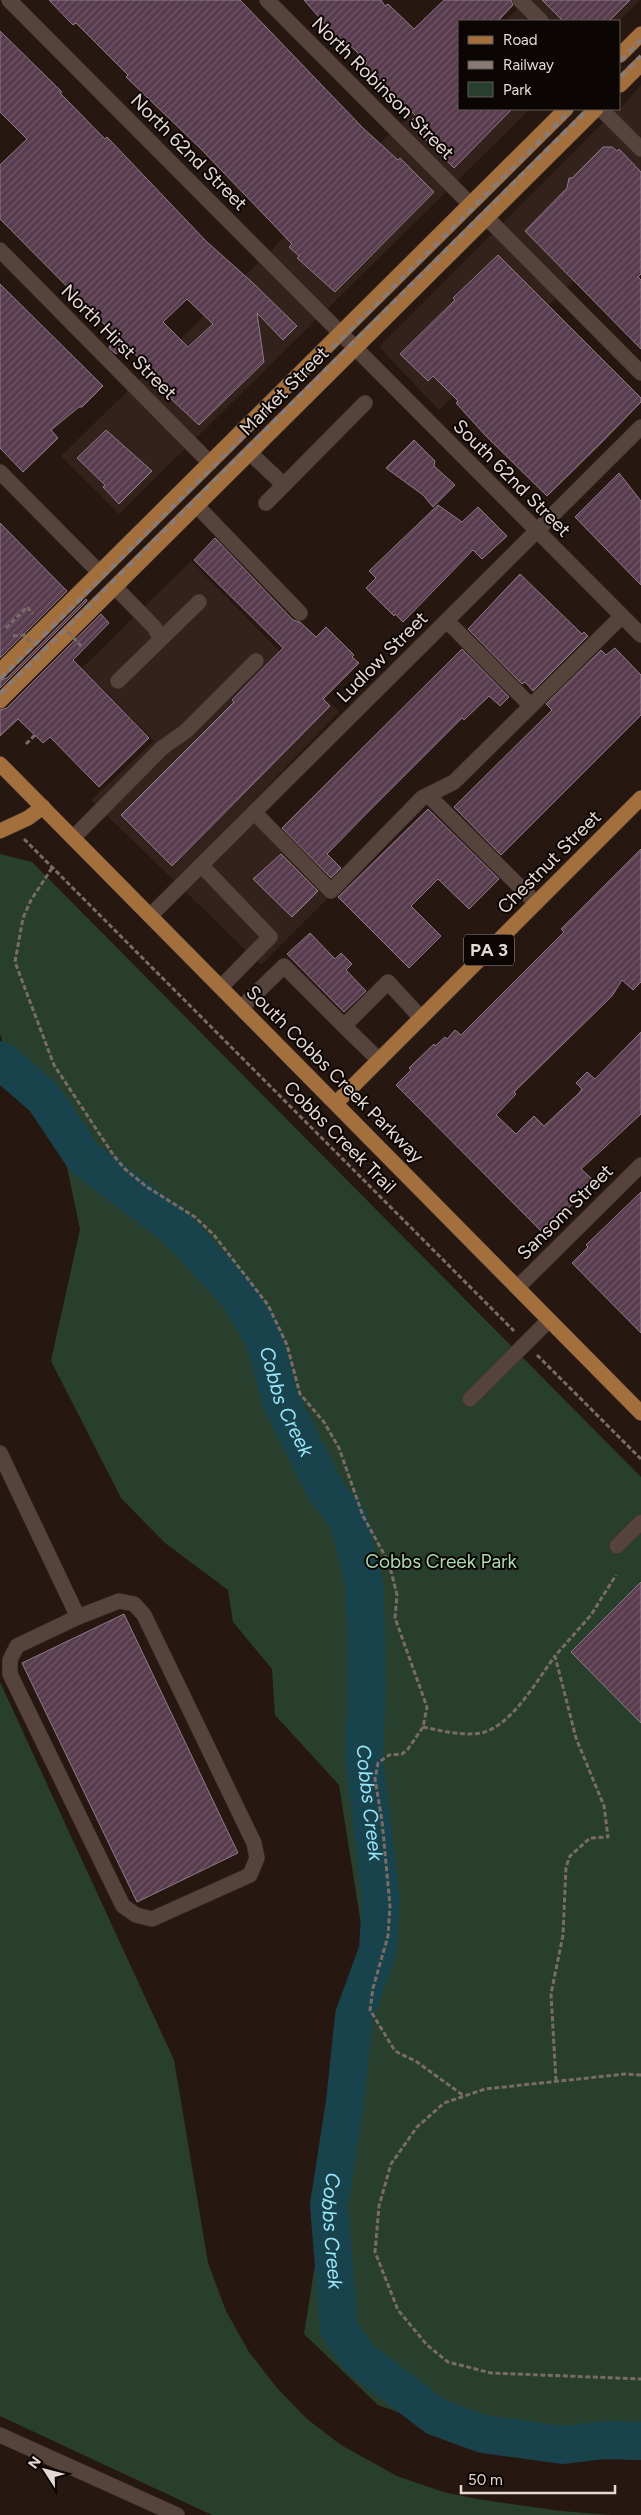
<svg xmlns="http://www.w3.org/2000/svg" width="641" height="2515" font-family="Figtree,sans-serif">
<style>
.commercial{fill:#33221b}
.green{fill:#293f2d}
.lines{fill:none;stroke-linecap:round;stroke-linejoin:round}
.river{stroke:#19434c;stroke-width:38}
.building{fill:url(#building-hatch);stroke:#8e7b87;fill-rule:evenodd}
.minor-casing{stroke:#3e3230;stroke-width:16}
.major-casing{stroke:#3e3230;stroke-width:16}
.path{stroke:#796b66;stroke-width:3;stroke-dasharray:5 2.5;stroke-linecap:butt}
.minor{stroke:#55433c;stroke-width:15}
.major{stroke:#a36f3d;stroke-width:15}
.rail{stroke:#897b76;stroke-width:4;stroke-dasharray:8 4;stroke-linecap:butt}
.path-bridge{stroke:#796b66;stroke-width:3;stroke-dasharray:5 2.5;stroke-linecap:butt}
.labels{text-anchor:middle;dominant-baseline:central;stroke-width:4;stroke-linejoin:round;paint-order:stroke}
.shield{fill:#0b0503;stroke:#a49996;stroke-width:1}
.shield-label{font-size:18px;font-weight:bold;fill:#e5d9d5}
.street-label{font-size:19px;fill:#e5d9d5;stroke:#0b0503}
.park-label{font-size:19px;fill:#a9dcb3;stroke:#0b0503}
.water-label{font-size:20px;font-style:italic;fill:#9ae5f9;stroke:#0b0503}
</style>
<defs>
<pattern id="building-hatch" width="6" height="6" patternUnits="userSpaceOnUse" patternTransform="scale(1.25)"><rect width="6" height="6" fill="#583c4e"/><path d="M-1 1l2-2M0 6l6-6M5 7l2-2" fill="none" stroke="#705867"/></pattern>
</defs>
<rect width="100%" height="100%" fill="#271711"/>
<g class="commercial">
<path d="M526,0H640L619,21H505Z"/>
<path d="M460,65V109H530L119,514L61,456Z"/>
<path d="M641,85V217L439,410L379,347L617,109H620Z"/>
<path d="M191,561L339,712L243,812L329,897L261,965L91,800L154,741L82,668Z"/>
</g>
<g class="green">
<path d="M0,854L32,862L641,1477V2460L519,2455L378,2405L304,2334L365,1950L339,1785L275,1715L272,1669L233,1622L228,1590L165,1543L121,1498L51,1361L80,1229L61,1139L14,1076L0,1034Z"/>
<path d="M0,1682L174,2060L208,2263L226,2311L249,2352L277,2388L307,2419L341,2445L397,2476L443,2492L477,2499L561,2511L611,2515H212L0,2416Z"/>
</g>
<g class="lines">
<path class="river" id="s1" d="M0,1060L44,1098L84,1158L176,1228L240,1297L264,1339L281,1401L325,1489L349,1521L365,1588L367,1685L364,1758L381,1899L378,1950L354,2016L345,2102L329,2205L339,2329L359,2358L436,2417L483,2434L563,2445L606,2440L641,2441"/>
</g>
<g class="building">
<path d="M49,0H240L363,128L398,160L400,158L434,192L335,292L297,258L299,256L289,247L292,244L200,148L126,77L128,75L76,23L73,25Z"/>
<path d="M304,0H381L385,6L388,4L414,29L444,0H511L513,5L498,21H460V109H512L454,168L409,123L416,116L365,65L367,63L357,52L346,42L344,44L324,23Z"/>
<path d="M542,0H630L609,21H563Z"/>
<path d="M0,31L62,92L60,93L105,139L107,137L206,241L253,283L297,326L283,340L257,313L264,362L199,425L170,398L171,397L155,381L158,378L125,344L116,354L109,348L115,335L0,219V165L27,139L0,112ZM187,299L213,324L188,347L163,322Z"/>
<path d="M603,147H612L617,151L619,149L641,172V274L638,277L641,280V349L525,231L567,188L569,178H572Z"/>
<path d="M498,255L641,398V402L601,443L547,496L485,435L456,403L458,401L433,376L428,381L400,354L455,300L453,298Z"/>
<path d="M0,284L103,386L82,407H79L51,430L58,438L23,472L0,448Z"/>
<path d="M106,430L152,471L119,504L103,487L105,485L77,458Z"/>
<path d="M414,440L435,461L434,466L455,485L433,507L423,495L386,468Z"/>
<path d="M619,473L641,501V585L575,517Z"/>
<path d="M438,505L462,522L478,507L507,536L482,559L473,550L403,622L395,614L394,616L366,588L376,578L369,571Z"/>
<path d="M0,523L67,591L0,658Z"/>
<path d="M215,538L293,620L300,622L316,637L326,627L354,655L352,657L359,663L323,699L330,706L172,866L121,815L234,702L232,700L283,648L194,560Z"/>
<path d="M520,574L582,634L584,632L588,636L533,691L525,682L522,684L468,629Z"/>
<path d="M86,599L87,601L0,688V680L7,678Z"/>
<path d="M101,614L109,623L73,660L149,738L99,787L50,737L43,743L18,719L0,736V710L7,708Z"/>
<path d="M615,648L641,675V715L501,855L454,807L552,710L546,704L601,650L606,655Z"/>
<path d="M462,649L509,697L500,706L489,696L464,720L462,718L367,813L327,854L341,868L331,878L282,828Z"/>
<path d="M428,809L499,879L469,909L438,879L411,906L441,936L409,968L338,897Z"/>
<path d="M641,849V982L633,990L622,980L612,996L514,1092L516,1094L496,1115L516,1134L534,1116L544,1126L579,1093L582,1089L576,1083L587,1072L595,1079L641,1032V1114L581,1169L592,1179L580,1192L582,1194L557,1220L554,1218L541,1231L396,1085L411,1070L409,1068L434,1044L435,1046L445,1037L447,1039L455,1030L461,1035L564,932L561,929Z"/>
<path d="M281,854L318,891L292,917L253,879Z"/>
<path d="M310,933L335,959L341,953L352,964L346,970L366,991L344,1012L287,954Z"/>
<path d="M641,1192V1333L572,1263L588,1247L586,1245Z"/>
<path d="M641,1582V1723L571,1652Z"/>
<path d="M124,1614L238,1853L137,1902L22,1663Z"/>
</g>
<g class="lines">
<defs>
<g id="minor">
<path d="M9,0L641,635"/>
<path d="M267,0L470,204"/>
<path d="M520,0L541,21"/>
<path d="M601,109L641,149"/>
<path d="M487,218L641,373"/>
<path d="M0,250L210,463"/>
<path d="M250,453L284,485"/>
<path d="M0,472L99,572"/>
<path d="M266,503L365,403"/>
<path d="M197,506L300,613"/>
<path d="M115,587L154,627L161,639"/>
<path d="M447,621L531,706"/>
<path d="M118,681L199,602"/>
<path d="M428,795L536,903"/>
<path d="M254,812L331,891L422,798L454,782L622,616"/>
<path d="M73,838L162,748L186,731L256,661"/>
<path d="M201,865L270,937L221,987"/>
<path d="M151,915L641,427"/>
<path d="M242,1007L284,966L344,1026L388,982L421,1018"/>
<path d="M344,1026L379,1060"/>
<path d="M518,1287L641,1165"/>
<path d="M470,1399L549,1320"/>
<path d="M0,1453L78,1617"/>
<path d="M617,1546L641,1522"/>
<path d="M119,1601L134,1604L144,1615L254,1843L257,1858L250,1875L152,1919L136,1915L123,1906L10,1674V1660L17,1646L78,1617Z"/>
<path d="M0,2435L177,2515"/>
</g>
<g id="major">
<path d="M620,55L641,34"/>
<path d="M620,85L641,64"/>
<path d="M0,671L566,109"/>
<path d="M0,701L596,109"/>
<path d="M0,764L641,1413"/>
<path d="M0,831L28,818L43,807"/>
<path d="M336,1103L641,798"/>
</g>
</defs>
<use href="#minor" class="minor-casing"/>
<use href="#major" class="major-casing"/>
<g class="path">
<path d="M6,628L27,607L33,614"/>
<path d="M26,744L35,735"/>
<path d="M24,839L514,1331"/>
<path d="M52,868L31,900L23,918L15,962L54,1065L114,1156L125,1169L147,1187L195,1217L214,1235L268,1305L287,1345L300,1394L324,1422L339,1448L363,1516L389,1563L397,1595L395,1618L427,1707L423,1727L408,1749L402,1754L389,1755L378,1763L375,1779L382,1821L390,1906L388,1936L373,1988L370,2010L395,2051L417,2062L464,2096"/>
<path d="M537,1355L641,1459"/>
<path d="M423,1727C442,1731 462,1736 481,1733C512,1726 537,1680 555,1656"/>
<path d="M641,2075L625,2074L485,2089L444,2103L417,2127L391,2164L379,2206L375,2252L398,2310L427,2345L448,2362L491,2373L641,2379"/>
<path d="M556,2081L551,1994L563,1935L566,1867L570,1856L590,1838L608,1837L604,1806L576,1738L555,1656L591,1615L616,1575"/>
</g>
<use href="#minor" class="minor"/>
<use href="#major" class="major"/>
<g class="rail">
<path d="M620,61L641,40"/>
<path d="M620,77L641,56"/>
<path d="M0,679L572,109"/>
<path d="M0,694L588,109"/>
</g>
<g class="path-bridge">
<path d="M68,632L81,646"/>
<path d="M13,636L24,635L31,643"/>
</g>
</g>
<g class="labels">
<rect class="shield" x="464" y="934.5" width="50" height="31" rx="4"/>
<g class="shield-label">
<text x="489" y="950">PA 3</text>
</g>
<g class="street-label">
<text transform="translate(383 88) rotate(45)">North Robinson Street</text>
<text transform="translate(189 152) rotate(45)">North 62nd Street</text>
<text transform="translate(119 342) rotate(45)">North Hirst Street</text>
<text transform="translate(284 391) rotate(-45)">Market Street</text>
<text transform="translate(512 478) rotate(45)">South 62nd Street</text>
<text transform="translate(382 657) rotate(-45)">Ludlow Street</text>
<text transform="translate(549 862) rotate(-45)">Chestnut Street</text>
<text transform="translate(335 1074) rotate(45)">South Cobbs Creek Parkway</text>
<text transform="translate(340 1137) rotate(45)">Cobbs Creek Trail</text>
<text transform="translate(565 1212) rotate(-45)">Sansom Street</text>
</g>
<g class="park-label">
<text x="441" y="1561">Cobbs Creek Park</text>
</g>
<g class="water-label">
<text stroke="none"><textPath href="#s1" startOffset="455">Cobbs Creek</textPath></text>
<text stroke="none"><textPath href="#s1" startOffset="875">Cobbs Creek</textPath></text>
<text stroke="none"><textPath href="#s1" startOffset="1310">Cobbs Creek</textPath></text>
</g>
</g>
<rect x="458" y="20" width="162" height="90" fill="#0b0503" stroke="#625a57"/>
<rect x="468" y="36" width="25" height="8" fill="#a36f3d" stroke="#625a57"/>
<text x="503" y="45" font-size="15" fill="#e5d9d5">Road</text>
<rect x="468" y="61" width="25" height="8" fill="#897b76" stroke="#625a57"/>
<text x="503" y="70" font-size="15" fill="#e5d9d5">Railway</text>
<rect x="468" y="82" width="25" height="15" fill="#293f2d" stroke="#625a57"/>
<text x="503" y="95" font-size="15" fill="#e5d9d5">Park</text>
<g transform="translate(45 2470) rotate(306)" stroke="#0b0503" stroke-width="4" paint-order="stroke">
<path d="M0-4L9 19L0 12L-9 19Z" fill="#e5d9d5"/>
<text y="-8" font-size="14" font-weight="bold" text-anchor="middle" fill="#e5d9d5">N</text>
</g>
<path d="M461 2485v8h154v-8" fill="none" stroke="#e5d9d5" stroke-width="2.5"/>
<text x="468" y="2485" font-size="15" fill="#e5d9d5" stroke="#0b0503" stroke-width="4" paint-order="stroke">50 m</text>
</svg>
